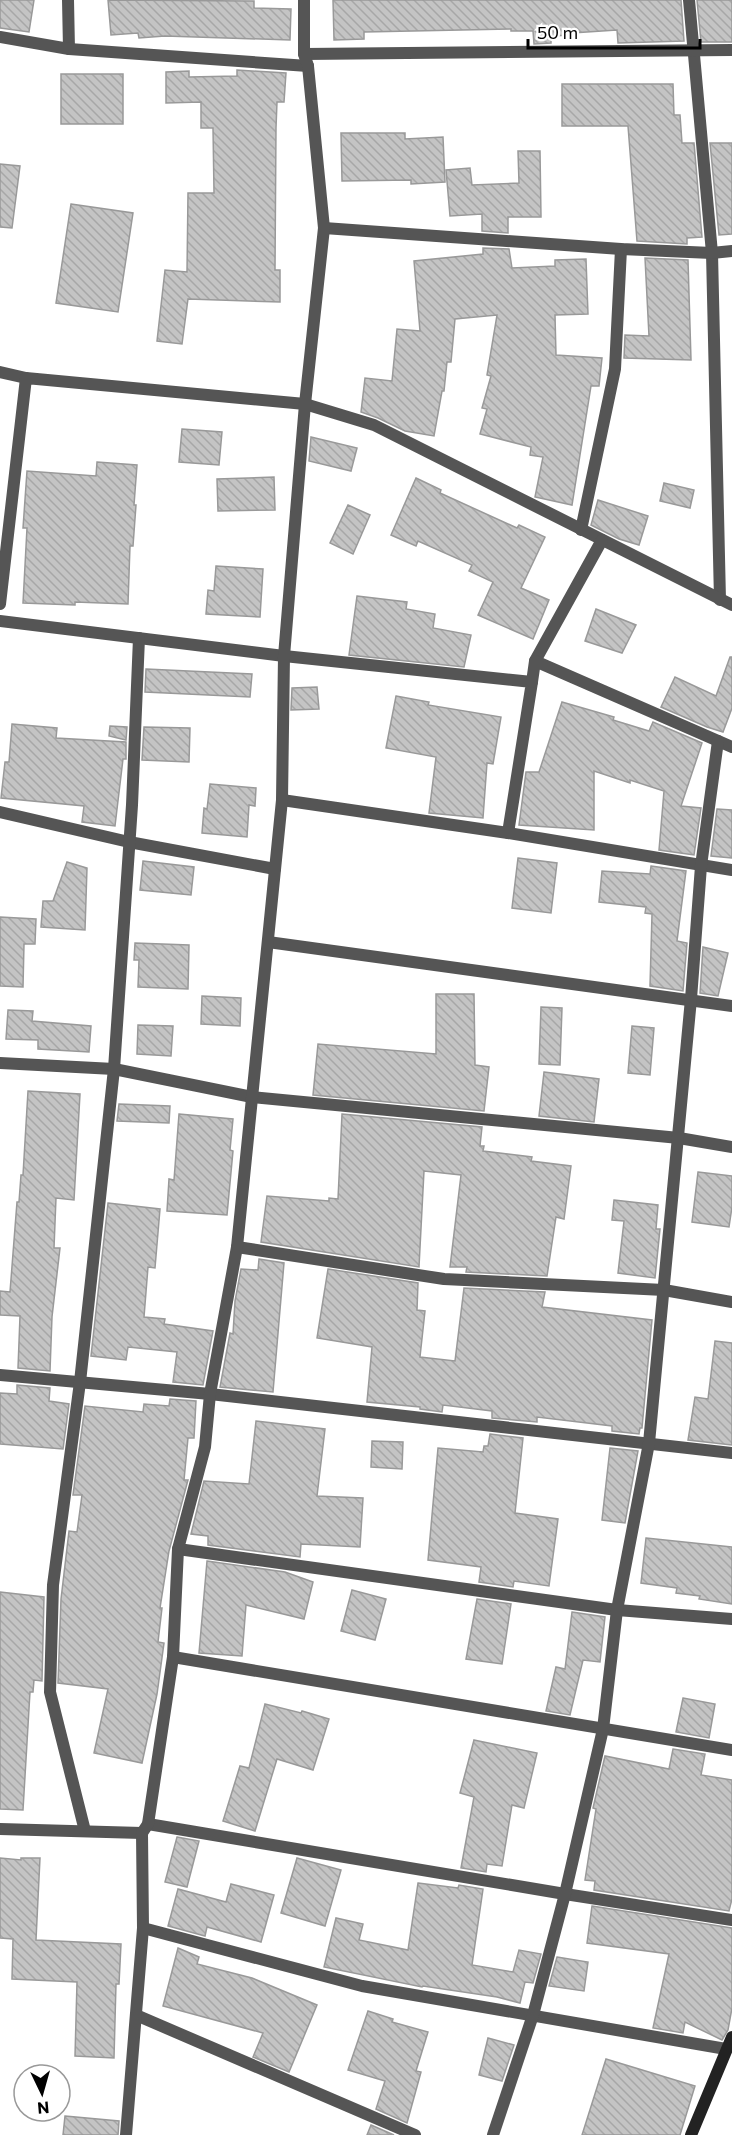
<svg xmlns="http://www.w3.org/2000/svg" width="732" height="2135" font-family="Commissioner,sans-serif">
<style>
.building{fill:url(#building-back-hatch);stroke:#999;stroke-width:1.5}
.lines{fill:none;stroke-linecap:round;stroke-linejoin:round}
.minor{stroke:#555;stroke-width:12}
.secondary{stroke:#222;stroke-width:12}
</style>
<defs>
<pattern id="building-back-hatch" width="6" height="6" patternUnits="userSpaceOnUse" patternTransform="scale(1.5)"><rect width="6" height="6" fill="#c4c4c4"/><path d="M-1 5l2 2M0 0l6 6M5-1l2 2" fill="none" stroke="#a7a7a7"/></pattern>
</defs>
<rect width="100%" height="100%" fill="#fff"/>
<g class="building">
<path d="M0,0H34L29,32L0,28Z"/>
<path d="M108,0L254,1V8L291,9L290,40L165,36L139,38L138,33L111,35Z"/>
<path d="M333,0H681L684,41L618,43L617,30L572,33V35L551,36V43L534,44L533,31H511V29L364,32V39L334,40Z"/>
<path d="M697,0H732V42H701Z"/>
<path d="M237,70L286,73L284,102H277L276,128L275,270H280V302L188,299L182,344L157,341L165,270L187,272L188,193H214L213,128H201V102L166,103V72L189,71V77L237,76Z"/>
<rect x="61" y="74" width="62" height="50"/>
<path d="M562,84H673L674,115H680L682,143H694L702,237L687,238V244L637,241L628,126H562Z"/>
<path d="M341,133H405V139L443,137L445,182L411,184V180L342,181Z"/>
<path d="M710,143H732V234L719,235Z"/>
<path d="M518,151H540L541,217H508V233L482,231V214L450,216L446,170L470,168L472,185L519,183Z"/>
<path d="M0,164L20,166L12,228L0,227Z"/>
<path d="M71,204L133,213L118,312L56,303Z"/>
<path d="M483,248L509,249L512,268L555,266V260L586,259L588,314L555,315L556,355L602,358L599,386H591L572,505L535,497L543,457L530,455L531,447L480,434L487,409L482,408L491,376L487,375L497,315L455,319L451,362H447L444,391H442L434,436L405,431L378,418L361,412L365,378L392,381L397,329L420,331L414,261L483,254Z"/>
<path d="M645,258L688,260L691,360L624,358L625,335L649,336Z"/>
<path d="M182,429L222,432L219,465L179,462Z"/>
<path d="M311,437L357,448L351,471L309,461Z"/>
<path d="M97,462L137,465L134,505H136L133,546H130L128,604L75,602V605L23,603L27,528H23L27,471L96,476Z"/>
<path d="M274,477L275,510L218,511L217,479Z"/>
<path d="M416,478L441,490L440,493L517,528L519,525L545,537L521,588L549,600L533,639L478,615L493,582L469,571L472,565L418,541L416,546L391,535Z"/>
<path d="M664,483L694,490L690,508L660,501Z"/>
<path d="M598,500L648,516L639,545L619,539L591,525Z"/>
<path d="M348,505L370,515L353,554L330,543Z"/>
<path d="M216,566L263,569L260,617L206,614L208,590L214,591Z"/>
<path d="M357,596L407,602L406,609L435,614L433,628L471,635L464,667L349,655Z"/>
<path d="M596,609L636,625L622,653L585,641Z"/>
<path d="M730,657H732V708L723,732L707,727L661,707L675,677L716,696Z"/>
<path d="M146,669L252,674L250,697L145,692Z"/>
<path d="M317,687L319,709L291,710L292,688Z"/>
<path d="M396,696L429,702L428,705L501,717L493,764L487,763L483,818L429,813L436,757L386,748Z"/>
<path d="M562,702L614,717L613,720L649,731L653,722L702,743L681,806L701,808L694,855L659,850L664,791L630,780V783L594,771V830L519,825L526,772H539Z"/>
<path d="M12,724L57,728L56,738L126,742V759H123L115,826L82,822L84,806L1,798L5,762H9Z"/>
<path d="M110,726L127,727L126,740L109,736Z"/>
<path d="M144,727L190,728L189,762L142,760Z"/>
<path d="M210,784L256,788L255,806L249,805L247,837L202,833L204,808L207,809Z"/>
<path d="M717,809L732,810V858L711,856Z"/>
<path d="M518,858L557,863L551,913L512,908Z"/>
<path d="M143,861L194,867L191,895L140,890Z"/>
<path d="M67,862L87,868L85,930L41,927L43,901H53Z"/>
<path d="M651,866L686,871L677,941L687,943L683,991L650,986L652,914L645,913L646,907L599,902L602,871L650,874Z"/>
<path d="M0,917L36,919L35,944H24L23,987L0,986Z"/>
<path d="M135,943L189,945L188,989L138,987L139,960H134Z"/>
<path d="M703,947L728,953L718,996L700,993Z"/>
<path d="M436,994H474L475,1065L489,1067L484,1111L313,1095L318,1044L436,1054Z"/>
<path d="M202,996L241,998L240,1026L201,1024Z"/>
<path d="M541,1007L562,1008L560,1065L539,1064Z"/>
<path d="M8,1010L33,1011L32,1021L91,1026L89,1052L38,1049V1040L6,1039Z"/>
<path d="M138,1025L173,1026L171,1056L137,1054Z"/>
<path d="M632,1026L654,1028L650,1075L628,1073Z"/>
<path d="M544,1072L599,1079L594,1122L539,1116Z"/>
<path d="M28,1091L80,1094L74,1200L56,1198L54,1248H60L52,1317L50,1371L18,1368L20,1316L0,1315V1291L10,1292L17,1202H19L21,1175H23Z"/>
<path d="M119,1104L170,1106L169,1123L117,1121Z"/>
<path d="M179,1114L233,1119L230,1150L233,1151L227,1215L167,1211L169,1179L174,1180Z"/>
<path d="M342,1114L482,1127L480,1146H484L483,1151L532,1157L531,1161L571,1166L564,1219L556,1217L547,1276L466,1272L467,1267H450L461,1175L424,1171L419,1267L261,1242L267,1196L329,1201V1198L338,1199Z"/>
<path d="M698,1172L732,1176V1207L729,1227L692,1222Z"/>
<path d="M614,1200L658,1205L656,1229H660L655,1278L618,1273L624,1221L612,1220Z"/>
<path d="M108,1203L160,1209L155,1268L148,1267L144,1317L165,1319L164,1324L213,1331L203,1385L173,1382L177,1352L128,1347L126,1360L91,1356Z"/>
<path d="M259,1259L284,1263L273,1392L220,1387L230,1333L233,1334L235,1301L241,1269L258,1270Z"/>
<path d="M328,1269L418,1283L417,1310L425,1311L420,1357L455,1361L464,1288L545,1292L542,1307L652,1320L642,1428H640L639,1434L612,1431V1426L537,1417V1422L492,1418V1411L443,1405L442,1412L420,1409V1407L367,1402L372,1347L317,1338Z"/>
<path d="M715,1341L732,1343V1445L688,1440L695,1397L708,1399Z"/>
<path d="M17,1385L50,1388L49,1401L69,1404L63,1449L0,1444V1393L17,1394Z"/>
<path d="M170,1399L196,1401L194,1438H188L184,1480H188L169,1551L160,1608H162L158,1642L164,1643L157,1694L142,1763L94,1753L108,1689L58,1683L61,1599L69,1531L77,1532L82,1495H73L85,1406L143,1412L144,1404L169,1406Z"/>
<path d="M256,1421L325,1429L317,1496L363,1498L360,1547L301,1544L300,1557L208,1545V1536L191,1534L204,1481L249,1484Z"/>
<path d="M490,1434L523,1438L515,1513L558,1519L549,1586L514,1581L513,1587L479,1582L481,1567L428,1560L438,1448L483,1452L484,1446H488Z"/>
<path d="M372,1441L403,1442L402,1469L371,1467Z"/>
<path d="M610,1448L638,1451L625,1523L602,1520Z"/>
<path d="M646,1538L732,1547V1604L699,1599L700,1596L676,1593L677,1588L641,1583Z"/>
<path d="M207,1561L285,1572L313,1582L304,1619L246,1605L242,1656L199,1653Z"/>
<path d="M352,1590L386,1599L375,1640L341,1631Z"/>
<path d="M0,1592L44,1597L42,1681L34,1680L33,1692H30L23,1810L0,1809Z"/>
<path d="M477,1599L511,1604L502,1664L466,1659Z"/>
<path d="M572,1612L605,1617L600,1662L583,1660L570,1715L546,1711L556,1667L565,1669Z"/>
<path d="M683,1698L715,1704L709,1738L676,1732Z"/>
<path d="M265,1704L301,1713L302,1711L329,1719L313,1770L277,1759L255,1831L223,1821L240,1766L249,1768Z"/>
<path d="M474,1740L537,1753L524,1808L512,1805L502,1866L487,1864L486,1872L461,1868L474,1797L460,1793Z"/>
<path d="M673,1749L705,1754L701,1775L732,1780V1899L729,1911L594,1890L595,1881L585,1880L596,1809L593,1808L605,1756L669,1769Z"/>
<path d="M177,1837L199,1841L187,1887L165,1882Z"/>
<path d="M0,1858L21,1860V1858H40L36,1940L121,1944L119,1984H116L114,2058L75,2056L77,1982L12,1979L13,1939L0,1938Z"/>
<path d="M297,1858L341,1870L325,1926L281,1913Z"/>
<path d="M418,1883L458,1888L459,1885L483,1889L472,1965L513,1972L519,1950L541,1954L533,1983L525,1982L520,2003L497,1997L423,1986L422,1987L324,1967L336,1918L363,1924L359,1940L408,1950Z"/>
<path d="M231,1884L274,1895L261,1942L207,1927L205,1936L168,1926L178,1889L226,1902Z"/>
<path d="M592,1906L732,1928V2008L728,2030L722,2040L685,2022L683,2033L653,2028L669,1954L587,1943Z"/>
<path d="M178,1948L199,1957L197,1964L252,1978L317,2005L289,2072L253,2057L263,2033L163,2006Z"/>
<path d="M557,1957L588,1962L584,1991L549,1986Z"/>
<path d="M368,2011L393,2019L392,2022L428,2032L416,2071L421,2072L407,2123L376,2109L385,2081L348,2070Z"/>
<path d="M488,2038L514,2045L502,2081L479,2075Z"/>
<path d="M606,2059L695,2086L680,2135H582Z"/>
<path d="M65,2116L119,2121L118,2135H63Z"/>
<path d="M371,2125L394,2135H367Z"/>
</g>
<g class="lines">
<g class="minor">
<path d="M68,0L69,49"/>
<path d="M689,0L712,253L720,600"/>
<path d="M0,37L69,49L308,66"/>
<path d="M304,54L732,50"/>
<path d="M324,228L621,249L712,253L732,251"/>
<path d="M0,372L26,378"/>
<path d="M581,530L615,369L621,249"/>
<path d="M0,604L26,378L305,404L374,425L732,605"/>
<path d="M0,621L284,656L532,682L508,833"/>
<path d="M535,661L602,540"/>
<path d="M532,682L535,661L732,747"/>
<path d="M282,800L508,833L732,870"/>
<path d="M0,812L129,842L275,869"/>
<path d="M268,942L732,1006"/>
<path d="M0,1063L114,1069L252,1097L679,1138L732,1147"/>
<path d="M237,1247L444,1279L664,1290L732,1302"/>
<path d="M0,1375L210,1394L732,1453"/>
<path d="M178,1549L617,1610L732,1619"/>
<path d="M173,1657L732,1750"/>
<path d="M148,1824L565,1894L732,1920"/>
<path d="M0,1829L142,1833"/>
<path d="M85,1831L50,1692L53,1585L80,1382L114,1069L132,805L139,638"/>
<path d="M143,1928L362,1986L726,2049"/>
<path d="M136,2015L415,2135"/>
<path d="M126,2135L143,1928L142,1833L148,1824L173,1657L178,1549L205,1447L210,1394L237,1247L282,800L284,656L305,404L324,228L308,66L304,54V0"/>
<path d="M493,2135L533,2015L565,1894L603,1729L617,1610L649,1443L691,999L701,866L718,741"/>
</g>
<path class="secondary" d="M691,2135L732,2037"/>
</g>
<g transform="translate(42 2093) rotate(175)"><circle r="28" fill="#ffffff" stroke="#999999" stroke-width="1.5"/>
<path d="M0-4.5L10 22L0 15L-10 22Z" fill="#000000"/>
<text y="-9" font-size="16" font-weight="bold" text-anchor="middle" fill="#000000">N</text>
</g>
<path d="M528 39v9h172v-9" fill="none" stroke="#000000" stroke-width="3"/>
<text x="537" y="39" font-size="18" fill="#000000" stroke="#ffffff" stroke-width="4.5" paint-order="stroke">50 m</text>
</svg>
